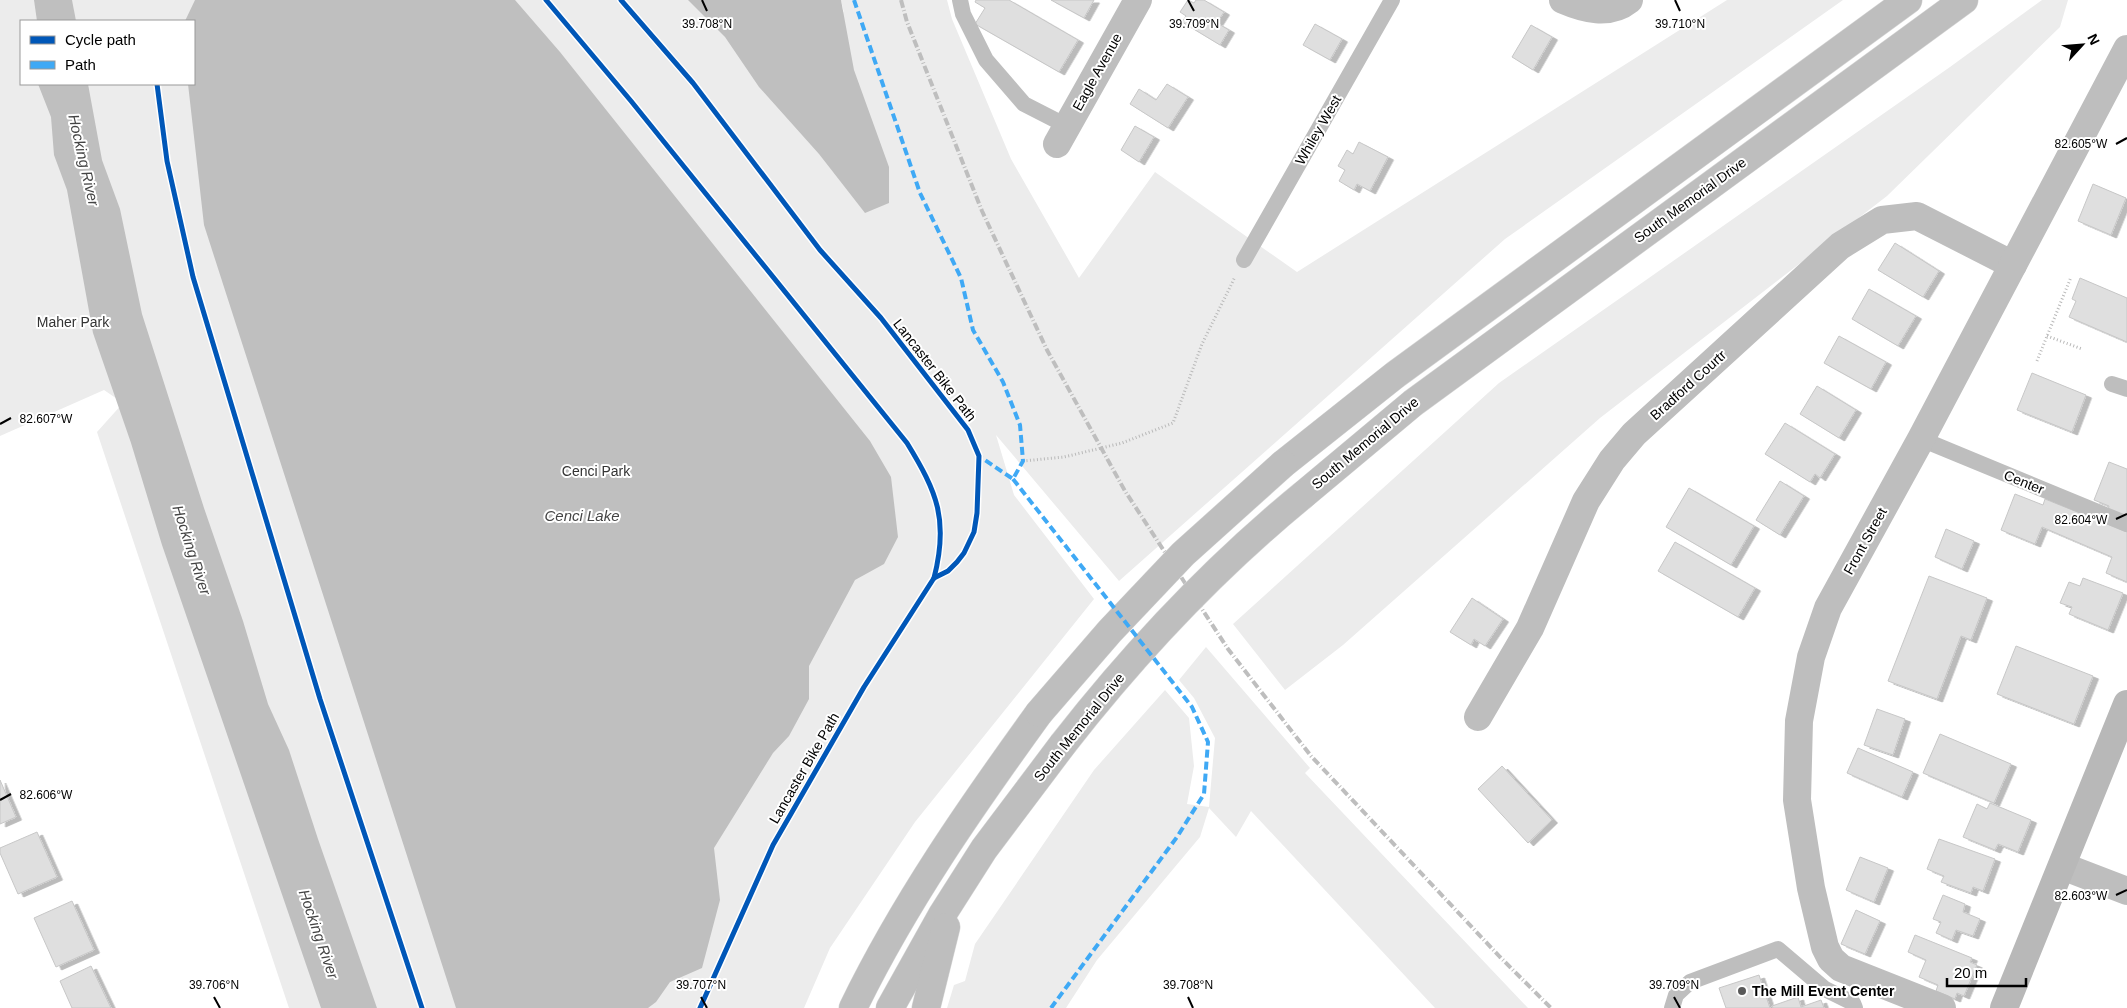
<svg xmlns="http://www.w3.org/2000/svg" width="2127" height="1008" font-family="Arial,sans-serif">
<style>
.green{fill:#ececec;fill-rule:evenodd}
.water{fill:#bfbfbf}
.building{fill:#dfdfdf;stroke:#c7c7c7;filter:url(#shadow)}
.lines{fill:none;stroke-linecap:round;stroke-linejoin:round}
.highway-casing{stroke:#dbdbdb;stroke-width:29}
.path{stroke:#b9b9b9;stroke-width:3;stroke-dasharray:1 2.5;stroke-linecap:butt}
.lane{stroke:#bebebe;stroke-width:16}
.street{stroke:#bebebe;stroke-width:28}
.secondary{stroke:#b8b8b8;stroke-width:28}
.highway{stroke:#bebebe;stroke-width:28}
.rail{stroke:#bebebe;stroke-width:4;stroke-dasharray:8 2.5 1 2.5;stroke-linecap:butt}
.highway-bridge-casing{stroke:#dbdbdb;stroke-width:29;stroke-linecap:butt}
.highway-bridge{stroke:#bebebe;stroke-width:28}
.quiet{stroke:#3fa9f5;stroke-width:4;stroke-dasharray:8 4;stroke-linecap:butt}
.cycleway-casing{stroke:#fff;stroke-width:8}
.cycleway{stroke:#0057b8;stroke-width:5}
.ticks{fill:none;stroke:#000;stroke-width:2}
.poi-dot{fill:#595959;stroke:#fff;stroke-width:2}
.labels{text-anchor:middle;dominant-baseline:central;stroke-width:4;stroke-linejoin:round;paint-order:stroke}
.street-label{font-size:14px;fill:#000;stroke:#fff}
.park-label{font-size:14px;fill:#333;stroke:#fff}
.poi-label{font-size:14px;font-weight:bold;fill:#000;stroke:#fff;text-anchor:start}
.water-label{font-size:15px;font-style:italic;fill:#444;stroke:#fff}
.ticks-label{font-size:12px;text-anchor:middle;fill:#000;stroke:#fff;stroke-width:4;stroke-linejoin:round;paint-order:stroke}
</style>
<defs>
<filter id="shadow"><feDropShadow dx="5.5" dy="3" stdDeviation="0" flood-color="#0004"/></filter>
</defs>
<rect width="100%" height="100%" fill="#fff"/>
<g class="green">
<path d="M0,0H837L844,13L841,0H947L952,19L1011,159L1079,278L1155,172L1297,272L1727,0H1843L1505,239L1119,581L996,435L1014,495L1094,599L915,822L830,948L804,1008H289L97,432L123,403L104,390L0,436ZM21,21H194V84H21Z"/>
<path d="M2042,0H2068L2060,27L1887,196L1600,418L1343,645L1285,690L1233,624L1499,383L1950,67Z"/>
<path d="M1206,647L1310,768L1305,773L1528,1008H1435L1251,811L1236,837L1209,808L1200,837L1097,960L1066,1008H947L954,985L965,981L975,944L1094,770L1165,690L1189,718L1194,766L1187,804L1209,807L1215,738L1194,698L1179,680Z"/>
</g>
<g class="water">
<path d="M34,0H72L76,21H37Z"/>
<path d="M195,0H515L560,52L870,441L891,477L898,537L884,564L855,580L809,666V699L789,736L773,753L714,848L720,900L702,968L670,982L656,1002L648,1008H456L204,225L188,84H194V21H185Z"/>
<path d="M688,0H841L854,70L889,167V203L865,213L819,154L759,87L725,37Z"/>
<path d="M38,84H88L102,160L120,209L142,314L204,508L243,621L268,704L289,750L318,839L377,1008H321L162,545L131,443L93,333L67,190L54,155L51,117Z"/>
</g>
<g class="building">
<path d="M976,0H1009L1078,40L1059,72L975,24L985,8L975,2Z"/>
<path d="M1051,0H1094L1084,18Z"/>
<path d="M1188,0L1194,3L1196,0H1204L1224,12L1217,23L1229,30L1220,45L1182,22L1186,16L1180,12Z"/>
<path d="M1315,24L1342,39L1330,60L1303,45Z"/>
<path d="M1531,25L1552,37L1533,70L1512,57Z"/>
<path d="M1167,84L1188,97L1168,128L1130,104L1139,89L1156,100Z"/>
<path d="M1135,126L1154,137L1139,162L1121,150Z"/>
<path d="M1359,142L1388,157L1370,191L1357,184L1354,190L1339,181L1345,170L1338,166L1347,150L1353,154Z"/>
<path d="M2093,184L2126,198L2111,235L2078,221Z"/>
<path d="M1895,243L1939,271L1923,297L1878,270Z"/>
<path d="M2080,278L2127,298V342L2069,317L2076,301L2072,299Z"/>
<path d="M1869,289L1916,316L1898,346L1852,319Z"/>
<path d="M1839,336L1886,362L1871,389L1824,363Z"/>
<path d="M2032,373L2086,395L2072,432L2017,410Z"/>
<path d="M1817,386L1856,410L1839,438L1800,414Z"/>
<path d="M1785,423L1835,454L1820,478L1815,474L1810,482L1765,454Z"/>
<path d="M2109,462L2127,469V518L2108,511L2109,506L2094,500Z"/>
<path d="M1780,481L1804,496L1780,535L1756,520Z"/>
<path d="M1689,488L1754,526L1731,565L1666,527Z"/>
<path d="M2015,494L2043,505L2045,499L2127,532V582L2106,573L2112,557L2042,527L2035,544L2001,530Z"/>
<path d="M1946,529L1974,541L1962,569L1935,557Z"/>
<path d="M1675,542L1755,588L1738,617L1658,571Z"/>
<path d="M1929,576L1987,598L1971,640L1961,636L1937,699L1888,681Z"/>
<path d="M2083,578L2123,593L2108,630L2069,614L2072,607L2060,603L2069,582L2080,586Z"/>
<path d="M1472,598L1503,619L1485,646L1474,639L1471,645L1450,632Z"/>
<path d="M2016,646L2093,676L2074,724L1997,694Z"/>
<path d="M1877,709L1905,719L1893,755L1864,745Z"/>
<path d="M1940,734L2011,764L1994,803L1923,773Z"/>
<path d="M1858,748L1913,772L1902,797L1847,773Z"/>
<path d="M1502,766L1552,820L1528,843L1478,789Z"/>
<path d="M0,780L16,817L0,824Z"/>
<path d="M1990,803L2031,820L2018,852L1998,844L1995,850L1963,837L1977,804L1987,809Z"/>
<path d="M37,832L57,877L18,894L0,853V848Z"/>
<path d="M1939,839L1995,859L1983,891L1973,887L1971,893L1941,882L1944,876L1927,869Z"/>
<path d="M1860,857L1888,868L1874,902L1846,890Z"/>
<path d="M1943,895L1965,904L1963,912L1980,919L1973,936L1956,930L1952,940L1936,933L1941,922L1933,919Z"/>
<path d="M72,901L94,950L56,967L34,918Z"/>
<path d="M1856,910L1880,921L1865,954L1841,944Z"/>
<path d="M1915,935L1972,958L1970,962L1977,965L1964,996L1957,993L1955,999L1936,991L1938,985L1919,977L1926,960L1908,952Z"/>
<path d="M91,966L111,1008H72L60,981Z"/>
<path d="M1759,975L1770,1008H1726L1719,988Z"/>
<path d="M1798,997L1801,1007L1821,1000L1824,1008H1773L1772,1006Z"/>
</g>
<g class="lines">
<defs>
<g id="highway">
<path d="M1283,464L1395,375L1908,0"/>
<path d="M1303,495L1413,403L1964,0"/>
<path d="M853,1008C904,903 971,807 1039,713"/>
<path d="M890,1008L942,915L984,849L1063,744"/>
<path d="M926,1008L946,927"/>
</g>
</defs>
<use href="#highway" class="highway-casing"/>
<g class="path">
<path d="M2047,336L2082,349"/>
<path d="M2037,361L2071,277"/>
<path d="M1023,461L1064,457L1122,443L1173,423L1202,344L1235,277"/>
</g>
<g class="lane">
<path d="M960,0L963,14L986,60L1024,104L1067,126"/>
<path d="M1244,260L1392,0"/>
<path d="M2112,384L2127,389"/>
<path d="M1921,439L2127,524"/>
<path d="M1672,1008L1676,995L1690,982L1778,949L1825,989L1853,1003L1855,1008"/>
</g>
<g class="street">
<path d="M1563,0C1584,9 1609,16 1629,0"/>
<path d="M1057,144L1138,0"/>
<path d="M1478,717L1530,628L1586,501L1612,460L1634,434L1840,246L1882,220L1917,216L2013,265"/>
<path d="M2062,866L2127,891"/>
<path d="M1942,1008L1841,968L1831,959L1825,947L1811,888L1797,800L1799,721L1811,657L1828,608L1921,439L2127,49"/>
</g>
<path class="secondary" d="M2004,1008L2127,704"/>
<use href="#highway" class="highway"/>
<path class="rail" d="M901,0L907,22L982,211L1047,350L1125,491L1228,649L1311,756L1500,957L1551,1008"/>
<defs>
<g id="highway-bridge">
<path d="M1039,713L1110,631L1183,554L1283,464"/>
<path d="M1063,744C1134,653 1214,568 1303,495"/>
</g>
</defs>
<use href="#highway-bridge" class="highway-bridge-casing"/>
<use href="#highway-bridge" class="highway-bridge"/>
<g class="quiet">
<path d="M854,0L920,193L961,278L973,330L1003,382L1020,425L1023,461L1013,479L979,456"/>
<path d="M1013,479L1192,707L1208,742L1204,794L1177,837L1051,1008"/>
</g>
<defs>
<g id="cycleway">
<path d="M546,0L631,101L907,443C937,492 949,520 934,578"/>
<path d="M621,0L693,83L820,250L881,318L968,430L979,456L977,513L974,532L964,553L957,562L948,571L934,578L864,687L773,845L700,1008"/>
<path d="M157,84L167,161L193,277L320,699L422,1008"/>
</g>
</defs>
<use href="#cycleway" class="cycleway-casing"/>
<use href="#cycleway" class="cycleway"/>
</g>
<path class="ticks" d="M702,0L707,11M1188,0L1194,11M1675,0L1680,11M2116,144L2127,138M0,424L11,418M2116,519L2127,514M0,800L11,794M2116,895L2127,890M214,997L220,1008M701,997L707,1008M1188,997L1193,1008M1674,997L1680,1008"/>
<circle class="poi-dot" cx="1742" cy="991" r="5"/>
<g class="labels">
<g class="street-label">
<text transform="translate(1097 72) rotate(-61)">Eagle Avenue</text>
<text transform="translate(1318 130) rotate(-60)">Whiley West</text>
<text transform="translate(1690 200) rotate(-36)">South Memorial Drive</text>
<text transform="translate(935 370) rotate(52)">Lancaster Bike Path</text>
<text transform="translate(1688 385) rotate(-42)">Bradford Courtr</text>
<text transform="translate(1365 443) rotate(-40)">South Memorial Drive</text>
<text transform="translate(2024 482) rotate(22)">Center</text>
<text transform="translate(1865 541) rotate(-61)">Front Street</text>
<text transform="translate(1079 727) rotate(-51)">South Memorial Drive</text>
<text transform="translate(804 768) rotate(-60)">Lancaster Bike Path</text>
</g>
<g class="park-label">
<text x="73" y="322">Maher Park</text>
<text x="596" y="471">Cenci Park</text>
</g>
<g class="poi-label">
<text x="1752" y="991">The Mill Event Center</text>
</g>
<g class="water-label">
<text transform="translate(84 160) rotate(77)">Hocking River</text>
<text x="582" y="515">Cenci Lake</text>
<text transform="translate(192 550) rotate(72)">Hocking River</text>
<text transform="translate(319 934) rotate(71)">Hocking River</text>
</g>
</g>
<g class="ticks-label">
<text x="707" y="28">39.708°N</text>
<text x="1194" y="28">39.709°N</text>
<text x="1680" y="28">39.710°N</text>
<text x="2081" y="148">82.605°W</text>
<text x="46" y="423">82.607°W</text>
<text x="2081" y="524">82.604°W</text>
<text x="46" y="799">82.606°W</text>
<text x="2081" y="900">82.603°W</text>
<text x="214" y="989">39.706°N</text>
<text x="701" y="989">39.707°N</text>
<text x="1188" y="989">39.708°N</text>
<text x="1674" y="989">39.709°N</text>
</g>
<rect x="20" y="20" width="175" height="65" fill="#ffffff" stroke="#999999"/>
<rect x="30" y="36" width="25" height="8" fill="#0057b8" stroke="#999999"/>
<text x="65" y="45" font-size="15" fill="#000000">Cycle path</text>
<rect x="30" y="61" width="25" height="8" fill="#3fa9f5" stroke="#999999"/>
<text x="65" y="70" font-size="15" fill="#000000">Path</text>
<g transform="translate(2082 45) rotate(64)" stroke="#ffffff" stroke-width="4" paint-order="stroke">
<path d="M0-4L9 19L0 12L-9 19Z" fill="#000000"/>
<text y="-8" font-size="14" font-weight="bold" text-anchor="middle" fill="#000000">N</text>
</g>
<path d="M1947 978v8h79v-8" fill="none" stroke="#000000" stroke-width="2.5"/>
<text x="1954" y="978" font-size="15" fill="#000000" stroke="#ffffff" stroke-width="4" paint-order="stroke">20 m</text>
</svg>
